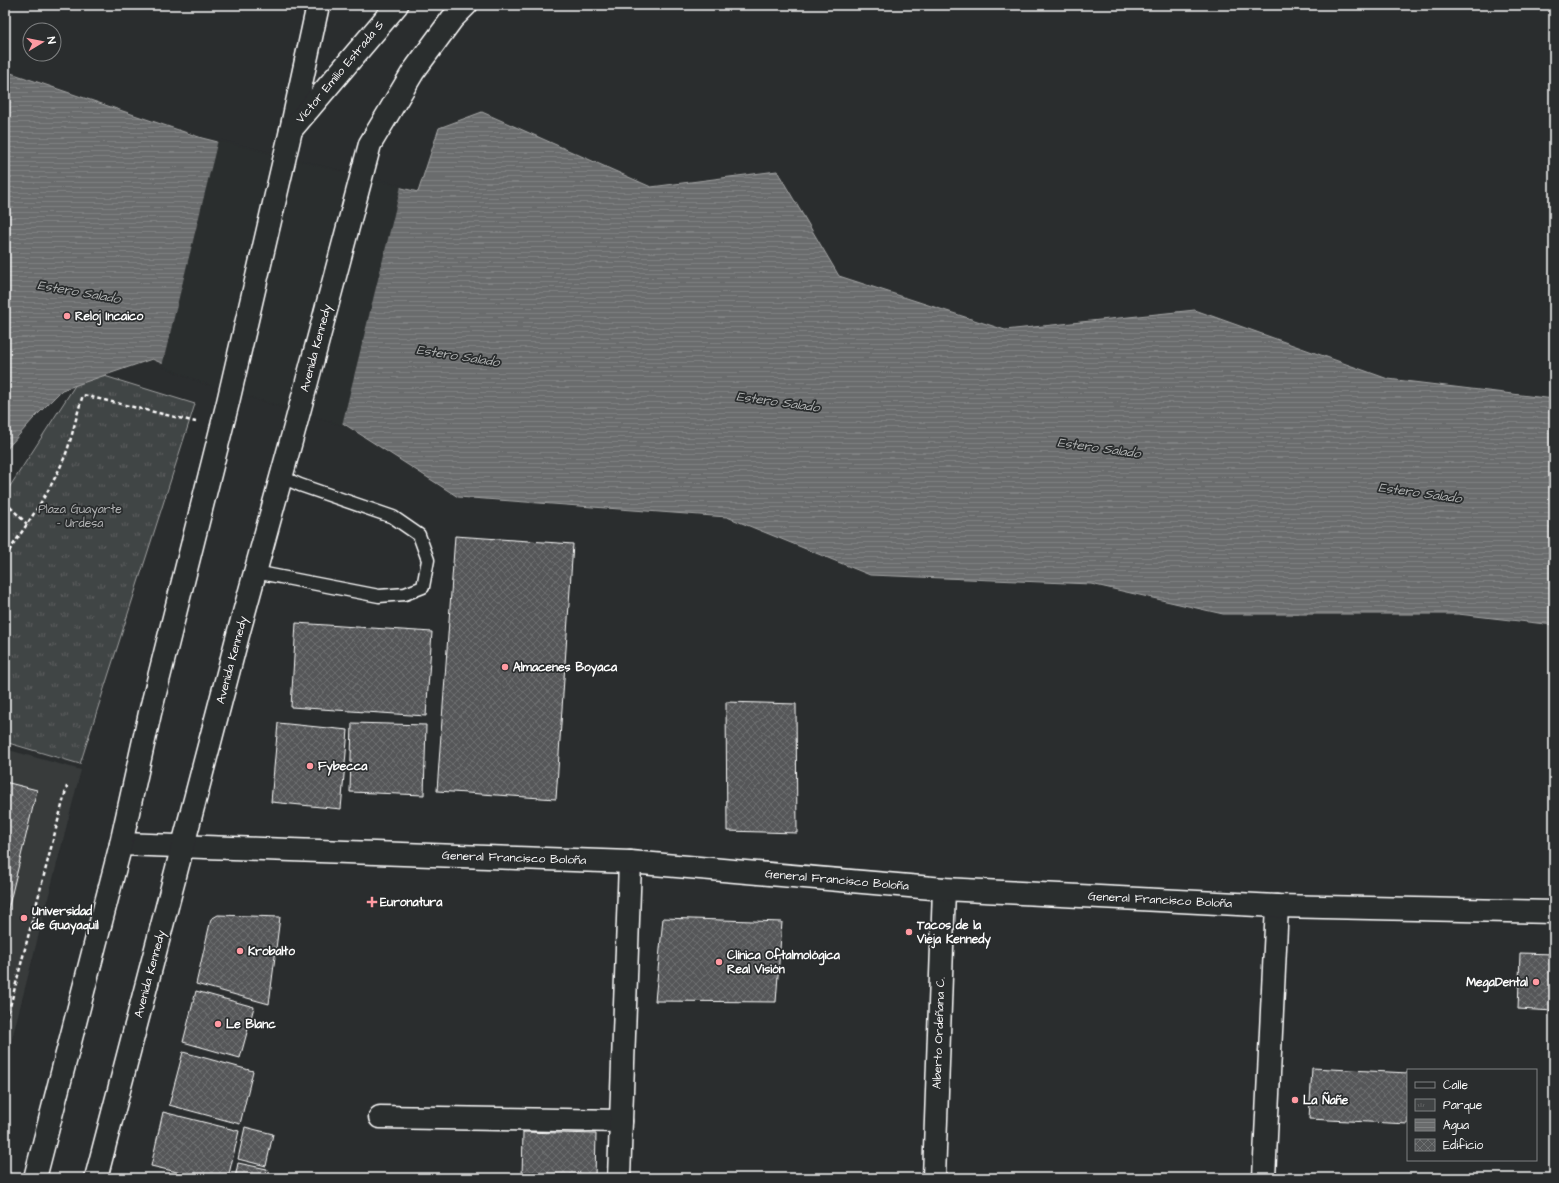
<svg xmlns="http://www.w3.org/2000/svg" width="1559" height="1183" font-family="'Architects Daughter',sans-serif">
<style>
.built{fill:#373a3b}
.park{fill:url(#park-tufts);stroke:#a0a2a2}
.water{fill:url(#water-rules);stroke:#a6a7a7}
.pier{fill:#2a2d2e}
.building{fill:url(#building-cross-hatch);stroke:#fff}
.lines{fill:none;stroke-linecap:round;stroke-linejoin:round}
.service-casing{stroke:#fff;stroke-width:15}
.minor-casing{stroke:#fff;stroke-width:25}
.tertiary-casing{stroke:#fff;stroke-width:25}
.secondary-casing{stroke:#fff;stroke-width:25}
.path{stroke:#fff;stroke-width:2.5;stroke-dasharray:4 3;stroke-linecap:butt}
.service{stroke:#2a2d2e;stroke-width:12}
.minor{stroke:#2a2d2e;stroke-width:22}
.tertiary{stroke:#2a2d2e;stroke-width:22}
.secondary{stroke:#2a2d2e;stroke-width:22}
.poi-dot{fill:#ff9aa2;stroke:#2a2d2e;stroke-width:1.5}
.labels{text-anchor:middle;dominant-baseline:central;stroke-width:3.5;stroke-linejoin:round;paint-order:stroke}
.street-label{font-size:12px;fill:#fff;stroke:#2a2d2e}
.poi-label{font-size:12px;font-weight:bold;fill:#fff;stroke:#2a2d2e;text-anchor:start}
.park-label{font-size:12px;fill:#b3b4b5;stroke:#2a2d2e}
.water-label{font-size:13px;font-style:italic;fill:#b4b6b6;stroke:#2a2d2e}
</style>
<defs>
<pattern id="park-tufts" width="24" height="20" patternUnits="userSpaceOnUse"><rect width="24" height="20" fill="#414445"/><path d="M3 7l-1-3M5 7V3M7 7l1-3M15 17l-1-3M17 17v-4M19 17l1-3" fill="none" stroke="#5e6061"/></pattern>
<pattern id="water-rules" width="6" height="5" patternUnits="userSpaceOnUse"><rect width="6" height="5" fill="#6a6c6d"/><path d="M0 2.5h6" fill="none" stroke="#808283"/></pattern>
<pattern id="building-cross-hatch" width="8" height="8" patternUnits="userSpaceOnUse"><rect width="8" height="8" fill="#555758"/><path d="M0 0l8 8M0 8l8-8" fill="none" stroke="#6e7071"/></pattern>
</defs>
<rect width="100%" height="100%" fill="#2a2d2e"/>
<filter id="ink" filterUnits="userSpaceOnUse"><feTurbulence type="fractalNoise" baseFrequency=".025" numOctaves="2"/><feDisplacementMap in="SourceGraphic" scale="8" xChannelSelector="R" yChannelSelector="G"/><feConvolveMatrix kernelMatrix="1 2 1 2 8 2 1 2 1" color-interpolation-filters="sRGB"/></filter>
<g filter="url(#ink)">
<path class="built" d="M5,749L81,770L5,1066Z"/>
<path class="park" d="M85,370L195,404L80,764L5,742V494Z"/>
<path class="water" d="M5,71L202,138L418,192L439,128L482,112L651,187L777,171L839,276L1005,330L1195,310L1388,379L1554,399V625L1458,614H1223L1091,584L870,575L727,517L458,497L341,422L204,381L152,359L62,390L33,419L5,451Z"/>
<path class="pier" d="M218,140L401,186L342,425L203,383L162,366Z"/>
<g class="building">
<path d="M455,536L573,544L556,799L437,791Z"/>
<path d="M296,623L432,632L426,716L291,707Z"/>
<path d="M726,702L796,704L797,833L727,831Z"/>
<path d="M278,723L348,730L341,809L271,802Z"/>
<path d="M352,723L426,725L424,795L350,792Z"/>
<path d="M5,782L37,790L5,922Z"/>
<path d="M218,915L280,917L269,1004L196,984L211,919Z"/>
<path d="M663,918L782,922L776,1002L655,1001Z"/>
<path d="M1520,953L1554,954V1011L1518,1009Z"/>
<path d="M196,991L254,1007L240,1058L183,1042Z"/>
<path d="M183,1052L253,1071L240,1124L169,1105Z"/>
<path d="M1312,1068L1408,1073V1124L1309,1119Z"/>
<path d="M163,1112L239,1131L228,1178H203L151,1166Z"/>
<path d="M245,1127L273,1134L266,1166L238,1159Z"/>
<path d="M523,1132L596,1134L595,1178H522Z"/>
<path d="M238,1163L267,1169L265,1178H235Z"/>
</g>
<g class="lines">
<defs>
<path id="service" d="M255,572L379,596L405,594L423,587L428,560L419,535L393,517L300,485L282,477"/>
<g id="minor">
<path d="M380,1117L621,1121"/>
<path d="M619,1178L630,862"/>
<path d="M934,1178L944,889"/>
<path d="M1264,1178L1277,906"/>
</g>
<g id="tertiary">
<path d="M291,130L318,5"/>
<path d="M121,844L630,862L944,889L1277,906L1554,912"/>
</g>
<g id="secondary">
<path d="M35,1178L121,844L150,713L228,402L291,130L397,5"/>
<path d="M96,1178L239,631L296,423L370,144L413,72L452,19L466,5"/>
</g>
</defs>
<use href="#service" class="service-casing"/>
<use href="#minor" class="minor-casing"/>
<use href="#tertiary" class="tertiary-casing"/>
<use href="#secondary" class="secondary-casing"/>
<g class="path">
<path d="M5,502L27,524"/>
<path d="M5,557C27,524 53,488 67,451C73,433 77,413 83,395L196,422"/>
<path d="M5,1026L67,786"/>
</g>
<use href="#service" class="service"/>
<use href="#minor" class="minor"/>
<use href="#tertiary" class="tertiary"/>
<use href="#secondary" class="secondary"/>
</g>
</g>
<g class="poi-dot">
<circle cx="67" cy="316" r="4"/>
<circle cx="505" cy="667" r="4"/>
<circle cx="310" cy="766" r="4"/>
<path d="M370 896h4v4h4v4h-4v4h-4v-4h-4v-4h4z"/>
<circle cx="24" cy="918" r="4"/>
<circle cx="909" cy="932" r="4"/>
<circle cx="240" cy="951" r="4"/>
<circle cx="719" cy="962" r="4"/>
<circle cx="1536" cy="982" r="4"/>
<circle cx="218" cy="1024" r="4"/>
<circle cx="1295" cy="1100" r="4"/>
</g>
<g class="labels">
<g class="street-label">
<text transform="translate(340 72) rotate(-50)">Víctor Emilio Estrada S</text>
<text transform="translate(316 348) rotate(-75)">Avenida Kennedy</text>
<text transform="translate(232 660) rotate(-75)">Avenida Kennedy</text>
<text transform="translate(514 858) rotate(2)">General Francisco Boloña</text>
<text transform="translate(837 880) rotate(5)">General Francisco Boloña</text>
<text transform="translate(1160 900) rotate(3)">General Francisco Boloña</text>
<text transform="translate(150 974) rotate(-75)">Avenida Kennedy</text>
<text transform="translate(939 1033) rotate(-88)">Alberto Ordeñana C.</text>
</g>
<g class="poi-label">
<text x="75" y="316">Reloj Incaico</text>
<text x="513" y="667">Almacenes Boyaca</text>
<text x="318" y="766">Fybecca</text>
<text x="380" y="902">Euronatura</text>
<text x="32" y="911">Universidad<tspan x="32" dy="14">de Guayaquil</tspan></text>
<text x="917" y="925">Tacos de la<tspan x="917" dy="14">Vieja Kennedy</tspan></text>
<text x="248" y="951">Krobalto</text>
<text x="727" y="955">Clínica Oftalmológica<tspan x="727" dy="14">Real Visión</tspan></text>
<text x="1528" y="982" text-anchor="end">MegaDental</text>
<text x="226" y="1024">Le Blanc</text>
<text x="1303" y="1100">La Ñañe</text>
</g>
<g class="park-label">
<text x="80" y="509">Plaza Guayarte<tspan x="80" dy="14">- Urdesa</tspan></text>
</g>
<g class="water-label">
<text transform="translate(79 292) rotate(10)">Estero Salado</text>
<text transform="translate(458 356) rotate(9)">Estero Salado</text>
<text transform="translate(778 402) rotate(8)">Estero Salado</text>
<text transform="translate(1099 448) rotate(8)">Estero Salado</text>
<text transform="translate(1420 493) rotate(8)">Estero Salado</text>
</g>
</g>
<rect width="1559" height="1183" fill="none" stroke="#2a2d2e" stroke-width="20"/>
<rect x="10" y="10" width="1539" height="1163" fill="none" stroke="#fff" stroke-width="1.5" filter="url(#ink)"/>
<rect x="1407" y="1069" width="130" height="92" fill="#2a2d2e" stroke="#7f8182"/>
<rect x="1415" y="1082" width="20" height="6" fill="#2a2d2e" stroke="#7f8182"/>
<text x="1443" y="1089" font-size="12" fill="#ffffff">Calle</text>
<rect x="1415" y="1099" width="20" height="12" fill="url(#park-tufts)" stroke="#7f8182"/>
<text x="1443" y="1109" font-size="12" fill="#ffffff">Parque</text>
<rect x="1415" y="1119" width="20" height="12" fill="url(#water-rules)" stroke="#7f8182"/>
<text x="1443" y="1129" font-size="12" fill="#ffffff">Agua</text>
<rect x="1415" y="1139" width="20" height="12" fill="url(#building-cross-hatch)" stroke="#7f8182"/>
<text x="1443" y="1149" font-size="12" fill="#ffffff">Edificio</text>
<g transform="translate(42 42) rotate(80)"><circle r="19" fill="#2a2d2e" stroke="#7f8182"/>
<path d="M0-3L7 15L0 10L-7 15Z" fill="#ff9aa2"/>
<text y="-6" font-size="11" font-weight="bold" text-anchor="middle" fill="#ffffff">N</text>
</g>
</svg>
